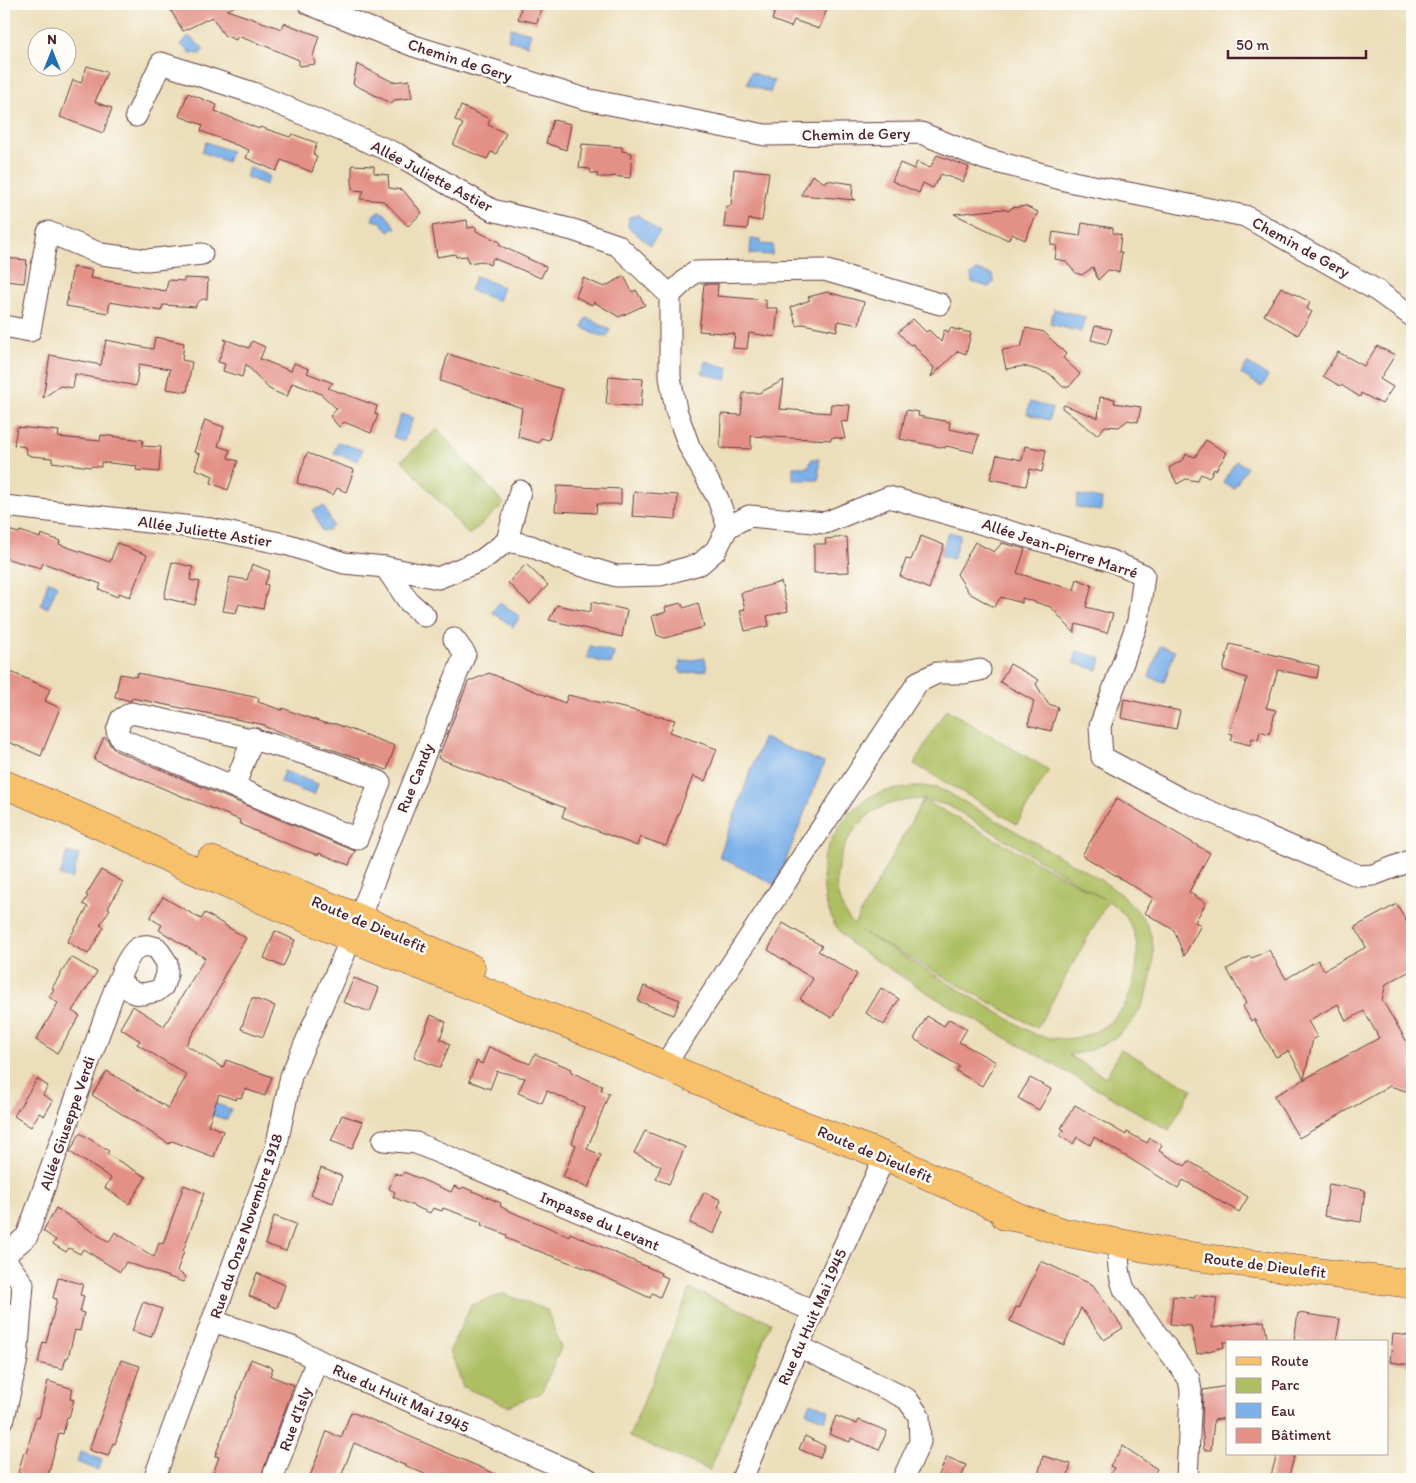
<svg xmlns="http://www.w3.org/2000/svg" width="1416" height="1483" font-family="Itim,sans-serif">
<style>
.green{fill:#aebf63;stroke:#7c6f47;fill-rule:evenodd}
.water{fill:#7bb0e9;stroke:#62688a}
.building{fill:#e39187}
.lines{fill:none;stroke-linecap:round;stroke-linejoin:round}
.minor-casing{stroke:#623c40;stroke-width:23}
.major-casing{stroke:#623c40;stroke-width:29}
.minor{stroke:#fff;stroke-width:21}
.major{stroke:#f7c06b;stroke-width:28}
.labels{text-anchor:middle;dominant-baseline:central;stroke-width:5;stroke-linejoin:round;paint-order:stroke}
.street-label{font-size:16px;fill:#4a1f2b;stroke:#fdfcf7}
</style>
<rect width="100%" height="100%" fill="#fdfcf7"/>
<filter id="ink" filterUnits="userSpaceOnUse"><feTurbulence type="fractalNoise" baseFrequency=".02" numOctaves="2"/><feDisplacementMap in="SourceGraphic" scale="10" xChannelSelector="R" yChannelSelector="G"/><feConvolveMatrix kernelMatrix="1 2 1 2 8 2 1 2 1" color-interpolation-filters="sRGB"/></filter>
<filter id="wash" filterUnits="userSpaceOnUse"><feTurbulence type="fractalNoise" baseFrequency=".0096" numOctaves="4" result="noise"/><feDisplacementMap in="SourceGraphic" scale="20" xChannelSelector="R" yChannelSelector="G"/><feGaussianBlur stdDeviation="1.12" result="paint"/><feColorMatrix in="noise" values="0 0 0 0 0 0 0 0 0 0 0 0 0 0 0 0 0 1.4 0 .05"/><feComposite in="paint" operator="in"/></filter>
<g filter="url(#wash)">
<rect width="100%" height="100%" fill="#ecdeba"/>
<g class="green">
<path d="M437,429L504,504L469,535L402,460Z"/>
<path d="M946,709L1049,770L1017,824L914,764Z"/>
<path d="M921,786L936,788L947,792C979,810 1011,829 1043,847C1076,867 1131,890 1148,927C1157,947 1153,970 1148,990C1140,1022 1114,1044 1083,1052C1078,1054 1072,1054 1068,1055L1106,1077L1121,1049L1192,1089L1169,1130L936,998L852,945L834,924L825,901L823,874V859L833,836L849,813L869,797L885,791ZM923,799V800L854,925C820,889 840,832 878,809C892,801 908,800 923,799ZM925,799L949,806L1104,899L924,800ZM1108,901C1118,908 1126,915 1131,926C1143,949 1136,983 1125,1005C1118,1017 1102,1030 1089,1034C1072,1041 1054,1039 1036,1035L860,931L1037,1028Z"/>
<path d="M690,1289L771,1322L710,1470L629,1437Z"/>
<path d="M504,1294L547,1310L561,1348L541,1393L508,1406L463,1387L450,1350L471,1305Z"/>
</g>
<g class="water">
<path d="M511,28L531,33L527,45L508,40Z"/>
<path d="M188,36L204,49L200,54L191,53L181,45Z"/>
<path d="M751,72L774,81L770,93L747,84Z"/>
<path d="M206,142L231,151L227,162L202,152Z"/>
<path d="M249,167L269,176L266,185L246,177Z"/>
<path d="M379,212L384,213L396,227L389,232L381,222L372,220L374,214Z"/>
<path d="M638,215L660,233L650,245L628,227L629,217Z"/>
<path d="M751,239H761V244L773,245L772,255L750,254Z"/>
<path d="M976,270L993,275L994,282L989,287L972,282L971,275Z"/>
<path d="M476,276L503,287L498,301L470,290Z"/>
<path d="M1054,309L1085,317L1081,332L1050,324Z"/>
<path d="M588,318L610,330L607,337L592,333L583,327L585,319Z"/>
<path d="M705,361L729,368L726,380L702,373Z"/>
<path d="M1247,363L1268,376L1262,387L1241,374Z"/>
<path d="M1030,402L1052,408L1049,420L1027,414Z"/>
<path d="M401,414L413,418L404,441L393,437Z"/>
<path d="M338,442L362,450L358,461L334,453Z"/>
<path d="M812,459H819V480H793V467H808Z"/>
<path d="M1236,461L1247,467L1234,488L1223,482Z"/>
<path d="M1078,495L1102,499L1101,511L1076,507Z"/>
<path d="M324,506L333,526L329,530L322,531L313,510Z"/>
<path d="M948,532L960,535L953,559L941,556Z"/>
<path d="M48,582H54L57,586L48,608L41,605Z"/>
<path d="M500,602L520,617L513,627L492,612Z"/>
<path d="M590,646L614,652L611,664L587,658Z"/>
<path d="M1160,646L1175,651L1164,682L1149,677Z"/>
<path d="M1077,651L1101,658L1098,670L1074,663Z"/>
<path d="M705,658L707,670L682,674L679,669L680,662Z"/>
<path d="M763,738L824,763L776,885L719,857Z"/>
<path d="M284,771L318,784L314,795L280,782Z"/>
<path d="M67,852L79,855L72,879L60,876Z"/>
<path d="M210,1102L231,1109L227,1120L206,1113Z"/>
<path d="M810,1402L829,1410L825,1420L806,1412Z"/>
<path d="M81,1452L102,1460L98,1470L77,1462Z"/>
</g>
<g id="blocks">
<g class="building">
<path d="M183,4H240L227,10L282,29L284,23L319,36L313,56L315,64L299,66V60L263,45L237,36L236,40L224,35L212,17L183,31L171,11Z"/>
<path d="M522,4H542L537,23L518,19Z"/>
<path d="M777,4H829L819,29L794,20L791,27L772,20Z"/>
<path d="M357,64L393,82L409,80L412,98L394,100L392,104L353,84Z"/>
<path d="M87,66L107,72L95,102L112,108L103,133L60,117L73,80L81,83Z"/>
<path d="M188,93L217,105L215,111L259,129L260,127L290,137L292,134L317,143L313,154L317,156L312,172L281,160L276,171L246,158L249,150L201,131L203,125L179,116Z"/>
<path d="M461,106L490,119L488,125L506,133L496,154L491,152L487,159L453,145L463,124L455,120Z"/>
<path d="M553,120L571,124L566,150L546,143Z"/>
<path d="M582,144L622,147V151L632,153L630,178L612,176L611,177H597L598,174L591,173L590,169L579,168Z"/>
<path d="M937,155L969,167L963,182L941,174L933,188L923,183L919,193L892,181L900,163L914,169L917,162L930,168Z"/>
<path d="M352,165L374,166V173L388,175L389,188L403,190L422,213L408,226L384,201L360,199L364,191L352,190Z"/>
<path d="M734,169L769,172L762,221L749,219L747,229L724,227L726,206H731Z"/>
<path d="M812,175L825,183L826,180L853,184L852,199L855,200L801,195Z"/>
<path d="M1025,206L1038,212L1025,240L1012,234L1008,240L954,214L1003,209L1009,211L1011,208Z"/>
<path d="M467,220L468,228L476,227V231L500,242L499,245L546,267L541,278L493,258L490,265L482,261L468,263L467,256L456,257L455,254L437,257L432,226Z"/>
<path d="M1082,223L1113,228V233L1121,235L1119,252H1122L1119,272L1108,270L1098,280L1093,267L1082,275L1076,273L1065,261L1055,259L1057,246L1051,245L1053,232L1080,236Z"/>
<path d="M4,258L27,260L24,283L4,281Z"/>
<path d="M73,267L92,270L90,278L166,291L168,280L184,281V278L208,279L207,299H202L196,304V307L163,305L161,311L110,302L108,313L66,306Z"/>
<path d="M624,276L632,292L636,290L645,305L619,317L594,302L592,305L576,297L583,278L604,287Z"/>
<path d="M704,284H718L717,296L766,300V308H778L775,337L749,333L747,349L733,348L735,334L699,331Z"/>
<path d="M1281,287L1310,302L1307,309L1312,312L1298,335L1264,315Z"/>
<path d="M827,292L864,302L859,325L838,321L837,331L803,324L797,326L791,307L810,300L808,297Z"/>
<path d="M913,319L926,332L929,330L941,342L944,330L949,332L950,328L971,333L966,354L958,351L931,377L934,368L913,344L910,345L898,332Z"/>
<path d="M1095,326L1112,329L1107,344L1091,340Z"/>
<path d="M1026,328L1044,332L1066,354L1063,358L1080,374L1069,387H1063L1050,374L1024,366L1006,369L1002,350L1021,347Z"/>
<path d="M155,337L184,343L182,360L192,362L187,392L166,389L170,369L139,364L136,386L75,374L73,388L60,386L43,398L50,355L101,365L106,340L153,349Z"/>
<path d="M224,339L249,348L252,341L265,347L260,359L291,371L294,363L309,369L307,373L333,383L328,388L377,406L375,414L378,415L371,433L344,422L339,427L330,416L337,409L321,394L312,390L292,383L287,397L269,389L246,364L242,377L223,371L225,364L218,362L226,341Z"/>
<path d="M1377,346L1395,355L1380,379L1393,387L1382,404L1361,393L1360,397L1341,385L1340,386L1323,376L1338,352L1364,366Z"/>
<path d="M448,354L562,389L549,440L541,438L539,443L518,437L522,408L440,381Z"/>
<path d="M609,376L643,379L641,407L606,404Z"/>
<path d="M784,380L780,409L830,413L831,404L850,405L848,422L841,421L845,439L832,437L831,440L751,436V449L720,448L721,414L741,415L743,393H759Z"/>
<path d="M1100,397L1115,399L1114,403L1141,407L1138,422L1128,420L1119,427L1105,426L1097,435L1062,408L1064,405L1098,418Z"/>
<path d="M906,410L919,412L918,416L950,422L949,429L979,435L973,452L946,446L945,448L900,439Z"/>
<path d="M205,420L224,427L218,446L230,450L228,458L238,461L228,490L211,483L213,476L195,469L200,454L194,452Z"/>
<path d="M17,427L59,431L58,437L100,441L101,435L143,440L142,446L161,447L159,472L136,470L137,466L101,462V467L91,466V467L52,462V458L31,456L27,454L25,447L14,445Z"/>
<path d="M1206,440L1227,453L1216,470L1214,469L1209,478L1201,474L1197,481L1186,479L1177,484L1169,468L1184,459L1186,454L1195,457Z"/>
<path d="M1025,446L1046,450L1042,472L1030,469L1026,486L990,479L997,455L1022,460Z"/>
<path d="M307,453L354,470L346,492L337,488L333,495L297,483Z"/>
<path d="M557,486L621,489V504H597L596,513L555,511Z"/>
<path d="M634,492L678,495L676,519L632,516Z"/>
<path d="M4,529L19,533L20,531L40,538L41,534L60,541L59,544L110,562L117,543L147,555L130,597L119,593L117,597L99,589L101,584L43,563L41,568L4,558Z"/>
<path d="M921,536L944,545L929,589L900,576L906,559L911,560Z"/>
<path d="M847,537L849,572L814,573V544H826L825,539Z"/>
<path d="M975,542L994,552L1002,543L1025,549L1017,573L1074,590L1077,579L1092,585L1086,607L1113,614L1107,633L1076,624L1074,633L1051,607L1022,598V603L1001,597L994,607L969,593L957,574Z"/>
<path d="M172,562L193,567L190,580L200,582L195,605L164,598Z"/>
<path d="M252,564L270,571L265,584L268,585L263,609L239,604L236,613L223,611L230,577L247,580Z"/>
<path d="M526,564L548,585L530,604L508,583Z"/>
<path d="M781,582L788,611L767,616L769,626L745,631L740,610L745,609L741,593Z"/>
<path d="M592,602L627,610L622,637L549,620L557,605L590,612Z"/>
<path d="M681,603L684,608L698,603L704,627L665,638L657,635L652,616L666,612L665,607Z"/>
<path d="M1230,644L1319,666L1317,678L1278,670L1266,708L1276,710L1269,734L1260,731L1258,740L1252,738L1250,745L1231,740L1233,734L1229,733L1247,678L1223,670Z"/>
<path d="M1010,664L1039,680L1036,684L1048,704L1058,707L1051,731L1028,725L1034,701L1000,682Z"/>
<path d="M4,669L50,689L45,701L60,708L41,756L4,740Z"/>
<path d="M137,673L259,698L258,702L282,710L283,708L290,711L324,723L336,724L395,746L387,770L360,760L361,759L265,727V725L132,698L131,701L115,697L120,674L136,677Z"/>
<path d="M489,673L565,703L568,695L675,720L670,732L717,749L705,781L693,776L666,846L640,837L637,846L562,817L565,808L438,758L468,682Z"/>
<path d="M1124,699L1180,711L1176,729L1121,718Z"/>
<path d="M104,737L107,739L110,745L116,751L355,851L349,865L319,853L318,855L303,850L253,830L239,823L240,820L94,760Z"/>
<path d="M1117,798L1210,853L1189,892L1206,903L1195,922L1201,925L1184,956L1174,930L1145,913L1153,898L1082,855Z"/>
<path d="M101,870L123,882L108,908L110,909L100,925L104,927L88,954L67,942L88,907L83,904L88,896L86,895Z"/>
<path d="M163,897L201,919L205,913L246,938L221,981L223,982L186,1045L223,1068L226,1060L272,1077L265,1096L245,1089L241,1098L237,1097L236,1100L219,1094L208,1125L223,1131L214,1157L172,1141L169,1144L92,1095L107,1071L168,1108L187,1075L137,1044L140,1041L120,1028L133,1006L164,1026L205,958L159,930L162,925L150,918Z"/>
<path d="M1397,904L1412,932V970L1386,984L1382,1000L1407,1042L1412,1044V1093L1390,1086L1299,1138L1274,1096L1379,1038L1364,1011L1346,1021L1338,1004L1308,1021L1317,1037L1313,1039L1304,1079L1289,1051L1276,1057L1254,1019L1251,1021L1243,1006L1246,1003L1227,969L1250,956L1252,958L1269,950L1286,979L1318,960L1324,970L1366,947L1355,927Z"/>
<path d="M783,923L822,946L818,951L857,974L832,1018L800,999L813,979L768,950Z"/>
<path d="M275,931L295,940L283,967L264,958Z"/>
<path d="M71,957L97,972L72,1011L80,1016L57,1053L36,1040L58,1003L49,997L54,989L52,988Z"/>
<path d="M354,978L379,988L370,1012L343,1002Z"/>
<path d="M644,986L680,1000L674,1015L638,1001Z"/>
<path d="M881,988L899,999L884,1025L866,1013Z"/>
<path d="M252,998L275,1006L263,1037L241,1029Z"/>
<path d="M431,1015L446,1022L440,1039L450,1044L440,1068L414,1057Z"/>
<path d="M927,1016L944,1026L949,1019L967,1029L959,1042L996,1062L982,1086L956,1071L959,1066L914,1039Z"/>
<path d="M489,1047L530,1064L535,1054L572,1069L571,1072L602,1086L601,1090L609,1094L587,1149L601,1155L588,1188L563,1177L576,1145L572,1143L584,1107L547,1091L542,1103L518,1093L525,1078L497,1071L490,1089L469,1081L477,1061L482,1064Z"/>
<path d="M1030,1078L1051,1089L1039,1110L1018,1098Z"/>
<path d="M37,1079L48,1086L43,1095L53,1101L44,1116L39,1113L31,1127L14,1116Z"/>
<path d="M1075,1105L1126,1135L1127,1132L1147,1143L1150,1138L1162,1145L1159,1151L1185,1166L1189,1161L1248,1197L1239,1212L1183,1180L1178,1188L1094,1137L1090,1145L1077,1137L1073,1144L1060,1136L1064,1130L1061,1128Z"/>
<path d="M342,1115L363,1122L352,1149L331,1141Z"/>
<path d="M645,1131L685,1147L669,1184L656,1179L661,1166L634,1153Z"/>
<path d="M80,1133L109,1151L107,1154L146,1177L129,1204L105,1188L111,1178L70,1152Z"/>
<path d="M321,1168L342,1176L333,1203L311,1195Z"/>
<path d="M404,1172L451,1192L454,1186L461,1189L463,1187L501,1203L500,1206L507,1210L569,1236L570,1233L661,1273L660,1275L668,1278L660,1297L652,1293L650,1298L590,1270L522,1245L506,1238L507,1235L481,1225L482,1222L443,1208L442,1211L433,1208L430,1213L393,1197L395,1192L389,1189L395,1173L402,1176Z"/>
<path d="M1329,1184L1365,1190L1361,1222L1324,1216Z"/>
<path d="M184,1185L204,1193L183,1251H184L177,1271L186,1277L183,1282L126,1262L120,1272L83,1249L80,1254L69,1248L66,1252L53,1244L56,1240L43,1231L56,1208L109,1242L115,1232L154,1257L159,1243L163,1244Z"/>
<path d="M704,1192L721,1200L718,1208L723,1211L714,1234L690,1223Z"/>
<path d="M274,1216L296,1224L286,1251L265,1244Z"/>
<path d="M1041,1261L1093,1285L1123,1328L1104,1340L1081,1308L1064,1345L1010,1321L1016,1307L1019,1308Z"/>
<path d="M257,1273L285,1285L277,1308L249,1296Z"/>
<path d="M58,1278L83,1284L80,1295L84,1296L80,1312L84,1313L80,1331L75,1330L68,1358H66L63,1369L38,1363L43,1342L46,1343L57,1299L53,1298Z"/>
<path d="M1195,1295L1217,1298L1212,1328L1264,1321L1268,1342H1223L1224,1347L1197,1354L1191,1326L1170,1324L1173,1296L1195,1298Z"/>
<path d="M143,1302L162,1309L151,1337L132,1331Z"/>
<path d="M1298,1313L1340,1319L1336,1342H1305L1294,1340Z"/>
<path d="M1393,1334L1412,1336V1365L1390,1362Z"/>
<path d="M251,1359L273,1368L270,1376L294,1385L260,1479H211L219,1457L215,1456Z"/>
<path d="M121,1360L140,1366L120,1423H122L115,1444L113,1443L108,1456L89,1450Z"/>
<path d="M48,1381L73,1389L70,1399L74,1400L69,1417H67L63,1434L59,1433L47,1479H20L22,1474L18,1473L24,1452L26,1453L36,1417L39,1418Z"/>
<path d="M1227,1386V1418L1214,1420L1211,1450H1204L1202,1428L1203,1390Z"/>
<path d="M351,1412L372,1420L507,1479H436L354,1443L340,1479H309L327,1431L341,1438Z"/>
<path d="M836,1416L857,1424L859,1420L887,1431L879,1450L851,1438L850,1442L829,1434Z"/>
<path d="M805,1436L825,1446L820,1458L799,1449Z"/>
<path d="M1123,1446L1157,1469L1151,1479H1107L1114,1468L1110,1466Z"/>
<path d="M1277,1454H1295L1288,1479H1270Z"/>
<path d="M1043,1456L1071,1464L1067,1479H1037Z"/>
<path d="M947,1457L966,1465L961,1479H937Z"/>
</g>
</g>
</g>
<g filter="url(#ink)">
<use href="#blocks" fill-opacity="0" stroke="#623c40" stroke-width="1"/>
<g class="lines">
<defs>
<g id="minor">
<path d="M309,4L414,46L585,99L765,135L921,133L985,159L1073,182L1245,216L1376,290L1412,316"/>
<path d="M670,295L694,272L824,270L940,304"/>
<path d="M4,326L30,331L48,232L101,254L147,260L202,254"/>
<path d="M4,506L211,529L289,545L344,563L385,567L438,578L482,560L507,541L531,546L560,559L616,576L661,575L700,564L716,550L728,527L718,499L689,446L676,410L670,377V295L617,245L573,230L492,210L397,154L253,93L161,63L136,116"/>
<path d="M728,527L749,516L825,523L889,497L1112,561L1144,575L1138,621L1100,726L1102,757L1181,799L1359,876L1373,875L1412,860"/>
<path d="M507,541L520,491"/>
<path d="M385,567L409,602L425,616"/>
<path d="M131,713C215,731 301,746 380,782L357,839L121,739L117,731L121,719Z"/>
<path d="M234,787L253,738"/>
<path d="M664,1066L918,682L937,673H964L980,670"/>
<path d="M383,1140L416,1143L814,1311"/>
<path d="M1119,1243C1117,1260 1118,1273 1124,1289L1189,1379L1191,1391L1187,1479"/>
<path d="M4,1256L27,1236L112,997C116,986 128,953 138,948C144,944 151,946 157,948L167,963V974L163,986L157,991L143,994L134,993L118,981"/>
<path d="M4,1258L23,1284L17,1359L4,1418"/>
<path d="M213,1321L292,1347L336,1369L588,1479"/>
<path d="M798,1346L907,1399L919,1416L920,1442L903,1479"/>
<path d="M154,1479L276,1148L291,1076L347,948L465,654L454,639"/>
<path d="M272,1479L317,1360"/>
<path d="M742,1479L798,1346L885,1156"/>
</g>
<g id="major">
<path d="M4,784L131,839L180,864L351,938L595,1035L780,1116L885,1156L1023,1219"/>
<path d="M210,860L247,873L359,918L471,968"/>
<path d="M1005,1216L1023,1219L1063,1232L1182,1255L1412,1284"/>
</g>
</defs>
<use href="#minor" class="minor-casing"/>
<use href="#major" class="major-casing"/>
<use href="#minor" class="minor"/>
<use href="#major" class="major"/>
</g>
</g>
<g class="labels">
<g class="street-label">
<text transform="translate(460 60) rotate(18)">Chemin de Gery</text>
<text transform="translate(856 134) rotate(-1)">Chemin de Gery</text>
<text transform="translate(432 176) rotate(28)">Allée Juliette Astier</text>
<text transform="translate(1301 247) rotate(29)">Chemin de Gery</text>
<text transform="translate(205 531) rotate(9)">Allée Juliette Astier</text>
<text transform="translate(1060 548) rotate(18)">Allée Jean-Pierre Marré</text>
<text transform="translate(415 778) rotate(-68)">Rue Candy</text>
<text transform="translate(369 924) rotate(23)">Route de Dieulefit</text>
<text transform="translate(67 1123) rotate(-71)">Allée Giuseppe Verdi</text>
<text transform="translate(875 1154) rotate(23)">Route de Dieulefit</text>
<text transform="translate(600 1221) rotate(23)">Impasse du Levant</text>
<text transform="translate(246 1226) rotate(-71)">Rue du Onze Novembre 1918</text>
<text transform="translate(1265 1265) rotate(7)">Route de Dieulefit</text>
<text transform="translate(812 1317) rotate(-66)">Rue du Huit Mai 1945</text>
<text transform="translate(401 1398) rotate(24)">Rue du Huit Mai 1945</text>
<text transform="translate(295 1419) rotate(-70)">Rue d'Isly</text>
</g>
</g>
<rect width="1416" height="1483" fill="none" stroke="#fdfcf7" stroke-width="20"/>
<rect x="1226" y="1340" width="162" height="115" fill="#fdfcf7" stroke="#b5a4a5"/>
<rect x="1236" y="1357" width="25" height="8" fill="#f7c06b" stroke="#b5a4a5"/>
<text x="1271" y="1366" font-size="15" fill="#4a1f2b">Route</text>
<rect x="1236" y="1378" width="25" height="15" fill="#aebf63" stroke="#b5a4a5"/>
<text x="1271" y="1390" font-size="15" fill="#4a1f2b">Parc</text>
<rect x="1236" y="1403" width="25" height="15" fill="#7bb0e9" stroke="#b5a4a5"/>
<text x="1271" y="1416" font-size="15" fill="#4a1f2b">Eau</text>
<rect x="1236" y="1428" width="25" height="15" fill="#e39187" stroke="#b5a4a5"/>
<text x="1271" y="1440" font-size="15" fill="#4a1f2b">Bâtiment</text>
<g transform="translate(52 52)"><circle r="24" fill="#fdfcf7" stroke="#b5a4a5"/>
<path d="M0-4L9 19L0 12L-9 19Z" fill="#1f6fb2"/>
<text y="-8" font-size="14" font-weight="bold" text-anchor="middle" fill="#4a1f2b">N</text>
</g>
<path d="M1228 50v8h138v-8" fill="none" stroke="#4a1f2b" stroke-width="2.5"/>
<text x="1236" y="50" font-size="15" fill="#4a1f2b" stroke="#fdfcf7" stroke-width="4" paint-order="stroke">50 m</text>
</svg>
